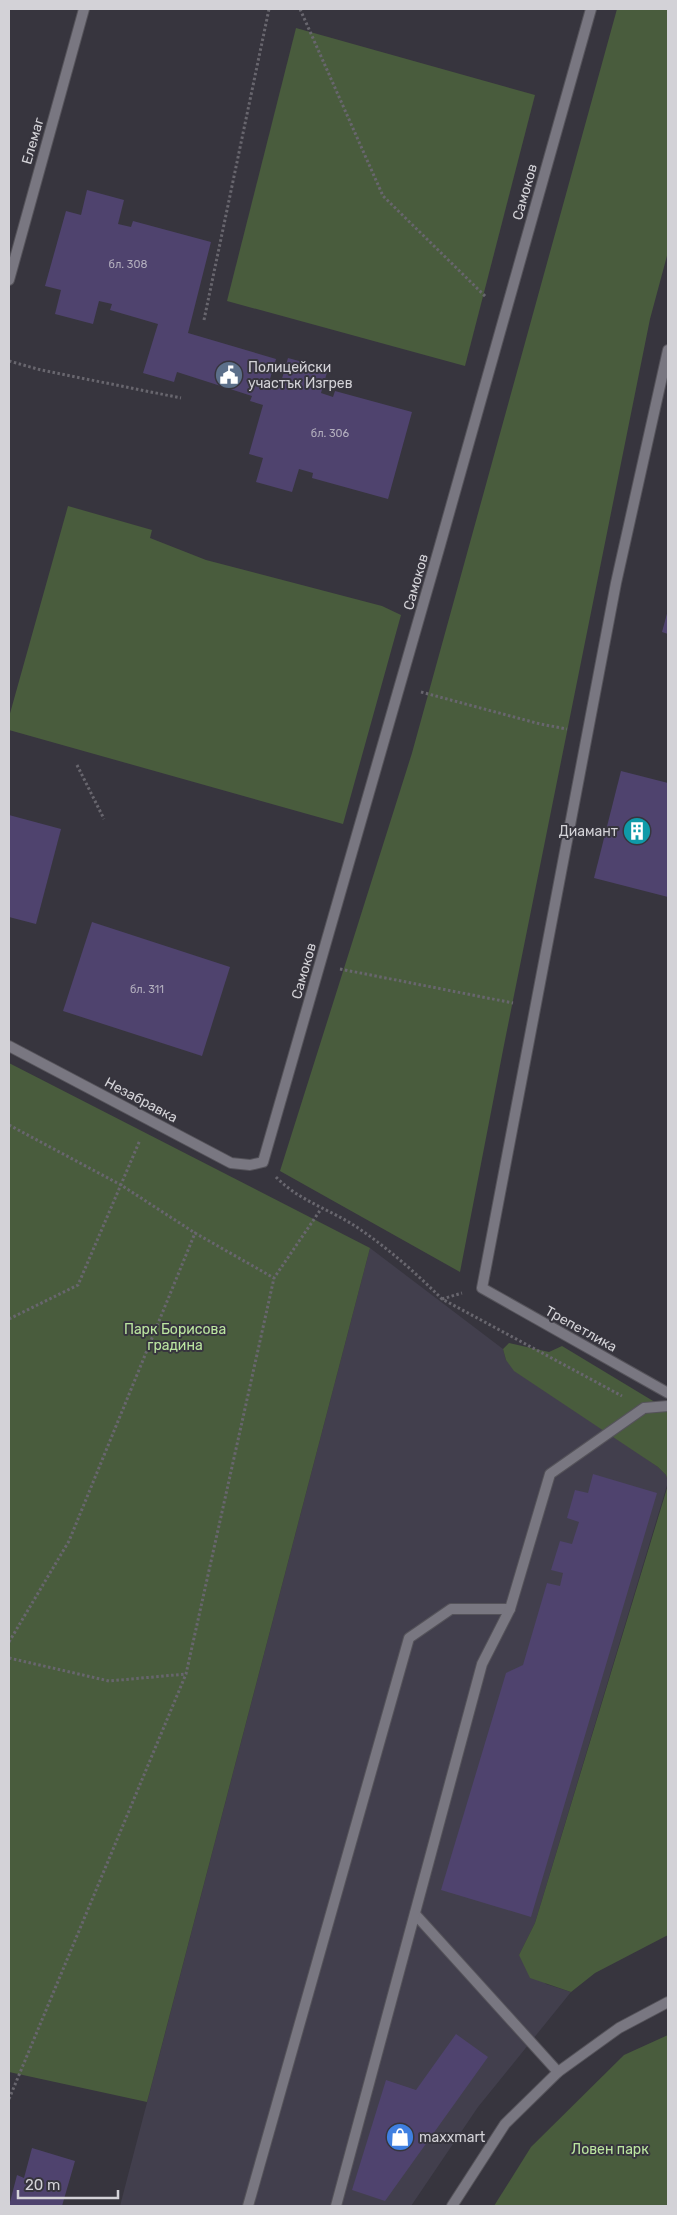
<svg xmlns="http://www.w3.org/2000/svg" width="677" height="2215" font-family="Rubik,sans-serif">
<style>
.built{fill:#423f4d}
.green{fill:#495c3d}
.building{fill:#4f436e}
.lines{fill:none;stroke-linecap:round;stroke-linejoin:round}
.service-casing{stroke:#55535a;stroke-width:12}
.minor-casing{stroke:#55535a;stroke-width:12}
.tertiary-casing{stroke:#55535a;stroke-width:12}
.path{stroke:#68666e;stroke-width:3;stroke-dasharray:2.5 2.5;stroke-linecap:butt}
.service{stroke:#797781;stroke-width:10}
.minor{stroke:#797781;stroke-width:10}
.tertiary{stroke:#797781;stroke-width:10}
.labels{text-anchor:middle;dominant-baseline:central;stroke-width:4;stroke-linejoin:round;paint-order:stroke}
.number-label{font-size:11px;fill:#b2aebd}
.street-label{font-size:14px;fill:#d3d2d7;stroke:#37353e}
.poi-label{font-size:14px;fill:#d3d2d7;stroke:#37353e;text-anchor:start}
.park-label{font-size:14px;fill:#bbe5a0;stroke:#37353e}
</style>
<rect width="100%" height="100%" fill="#37353e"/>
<path class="built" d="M370,1248L503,1349L506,1360L658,1467L666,1475L668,1482L535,1923L519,1955L546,1984L571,1992L478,2107L411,2206H120Z"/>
<g class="green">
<path d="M617,9H668V252L650,319L504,1045L460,1272L280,1171L412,753Z"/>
<path d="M296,28L535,95L465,366L227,301Z"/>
<path d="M68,506L152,530L150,538L206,560L382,606L401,615L343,824L9,730V717Z"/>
<path d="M9,1063L370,1248L147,2102L9,2072Z"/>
<path d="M509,1343L549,1352L562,1346L668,1410V1482L666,1475L658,1467L514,1371L506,1360L503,1349Z"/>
<path d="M668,1485V1935L595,1973L571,1992L530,1978L519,1955L535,1923Z"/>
<path d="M668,2035V2206H494L531,2147L624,2055Z"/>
</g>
<g class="building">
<path d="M87,190L124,200L118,224L131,227L133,221L211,242L188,333L276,359L270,379L281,382L288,358L328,369L321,393L333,397L335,391L412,412L388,499L312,478L313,473L299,469L292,492L256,482L263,458L249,454L263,405L250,401L252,396L177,372L174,382L143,373L158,324L110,310L112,304L99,301L93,324L55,314L61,290L45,286L66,211L81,215Z"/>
<path d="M668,610V634L662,632Z"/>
<path d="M621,771L668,783V897L594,878Z"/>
<path d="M9,815L61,829L36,924L9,917Z"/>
<path d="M92,922L230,967L202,1056L63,1011Z"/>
<path d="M593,1474L657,1493L531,1917L441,1890L506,1673L523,1665L547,1583L560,1586L563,1573L551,1570L560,1541L572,1544L579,1522L567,1518L575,1490L588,1493Z"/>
<path d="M456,2034L488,2057L385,2201L352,2190L386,2080L416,2090Z"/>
<path d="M32,2148L75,2161L62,2206H9L17,2175L24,2178Z"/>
</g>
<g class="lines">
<defs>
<g id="service">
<path d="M415,1914L558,2072"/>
<path d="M248,2206L409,1638L451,1609H510"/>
<path d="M336,2206L482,1664L510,1609L550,1474L644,1408L668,1406"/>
</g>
<g id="minor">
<path d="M9,280L84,9"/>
<path d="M668,350L616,583L482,1288L668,1393"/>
<path d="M9,1046L231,1163L250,1165L263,1162C375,778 483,394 591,9"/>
</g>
<path id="tertiary" d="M452,2206L505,2124L558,2072L619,2028L668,2002"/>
</defs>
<use href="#service" class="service-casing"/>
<use href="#minor" class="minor-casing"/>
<use href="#tertiary" class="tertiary-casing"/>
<g class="path">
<path d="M300,9L383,196L486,297"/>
<path d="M204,320L269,9"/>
<path d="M9,361L41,370L181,398"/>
<path d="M421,692L540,724L567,729"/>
<path d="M77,765L104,819"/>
<path d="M340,969L513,1003"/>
<path d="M9,1125L121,1185L195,1233"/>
<path d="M276,1177C300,1202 333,1210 361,1230C390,1250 417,1274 442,1299L622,1396"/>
<path d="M442,1299L462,1293"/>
<path d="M9,1319L78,1285L140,1140"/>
<path d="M9,1642L69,1541L195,1233L274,1278L321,1209"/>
<path d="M9,1658L109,1681L186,1674"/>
<path d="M9,2099L186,1674L274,1278"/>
</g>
<use href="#service" class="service"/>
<use href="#minor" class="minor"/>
<use href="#tertiary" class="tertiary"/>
</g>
<defs>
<symbol id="civic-disc" viewBox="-11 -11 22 22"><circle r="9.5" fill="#5c6f8a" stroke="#37353e"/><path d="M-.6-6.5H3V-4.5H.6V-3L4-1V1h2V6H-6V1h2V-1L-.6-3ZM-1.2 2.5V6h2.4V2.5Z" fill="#fff"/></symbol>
<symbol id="building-disc" viewBox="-11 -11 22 22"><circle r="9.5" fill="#0f9aa8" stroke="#37353e"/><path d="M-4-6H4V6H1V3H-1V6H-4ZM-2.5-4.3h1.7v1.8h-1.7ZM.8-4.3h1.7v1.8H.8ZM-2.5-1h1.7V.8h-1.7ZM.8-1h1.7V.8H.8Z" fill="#fff"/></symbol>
<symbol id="shop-disc" viewBox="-11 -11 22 22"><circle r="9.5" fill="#3f7fe0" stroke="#37353e"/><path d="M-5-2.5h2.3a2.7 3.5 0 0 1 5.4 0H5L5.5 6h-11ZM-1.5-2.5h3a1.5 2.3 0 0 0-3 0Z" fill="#fff"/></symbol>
</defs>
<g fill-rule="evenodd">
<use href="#civic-disc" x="213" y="359" width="32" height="32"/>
<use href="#building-disc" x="621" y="815" width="32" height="32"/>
<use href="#shop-disc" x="384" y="2121" width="32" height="32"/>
</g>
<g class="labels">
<g class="number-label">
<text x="128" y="264">бл. 308</text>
<text x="330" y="433">бл. 306</text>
<text x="147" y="989">бл. 311</text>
</g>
<g class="street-label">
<text transform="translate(33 141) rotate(-74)">Елемаг</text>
<text transform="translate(525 192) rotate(-74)">Самоков</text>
<text transform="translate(416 582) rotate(-74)">Самоков</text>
<text transform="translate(304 971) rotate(-74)">Самоков</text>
<text transform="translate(141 1100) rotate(28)">Незабравка</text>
<text transform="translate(581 1329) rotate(29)">Трепетлика</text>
</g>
<g class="poi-label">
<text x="248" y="367">Полицейски<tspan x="248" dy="16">участък Изгрев</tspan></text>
<text x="618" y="831" text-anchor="end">Диамант</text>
<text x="419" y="2137">maxxmart</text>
</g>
<g class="park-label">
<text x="175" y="1329">Парк Борисова<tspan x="175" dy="16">градина</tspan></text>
<text x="610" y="2149">Ловен парк</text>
</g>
</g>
<rect width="677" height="2215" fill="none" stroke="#d3d2d7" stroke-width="20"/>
<path d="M18 2190v8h100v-8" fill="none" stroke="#d3d2d7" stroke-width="2.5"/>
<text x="25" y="2190" font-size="15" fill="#d3d2d7" stroke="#37353e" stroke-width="4" paint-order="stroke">20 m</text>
</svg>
